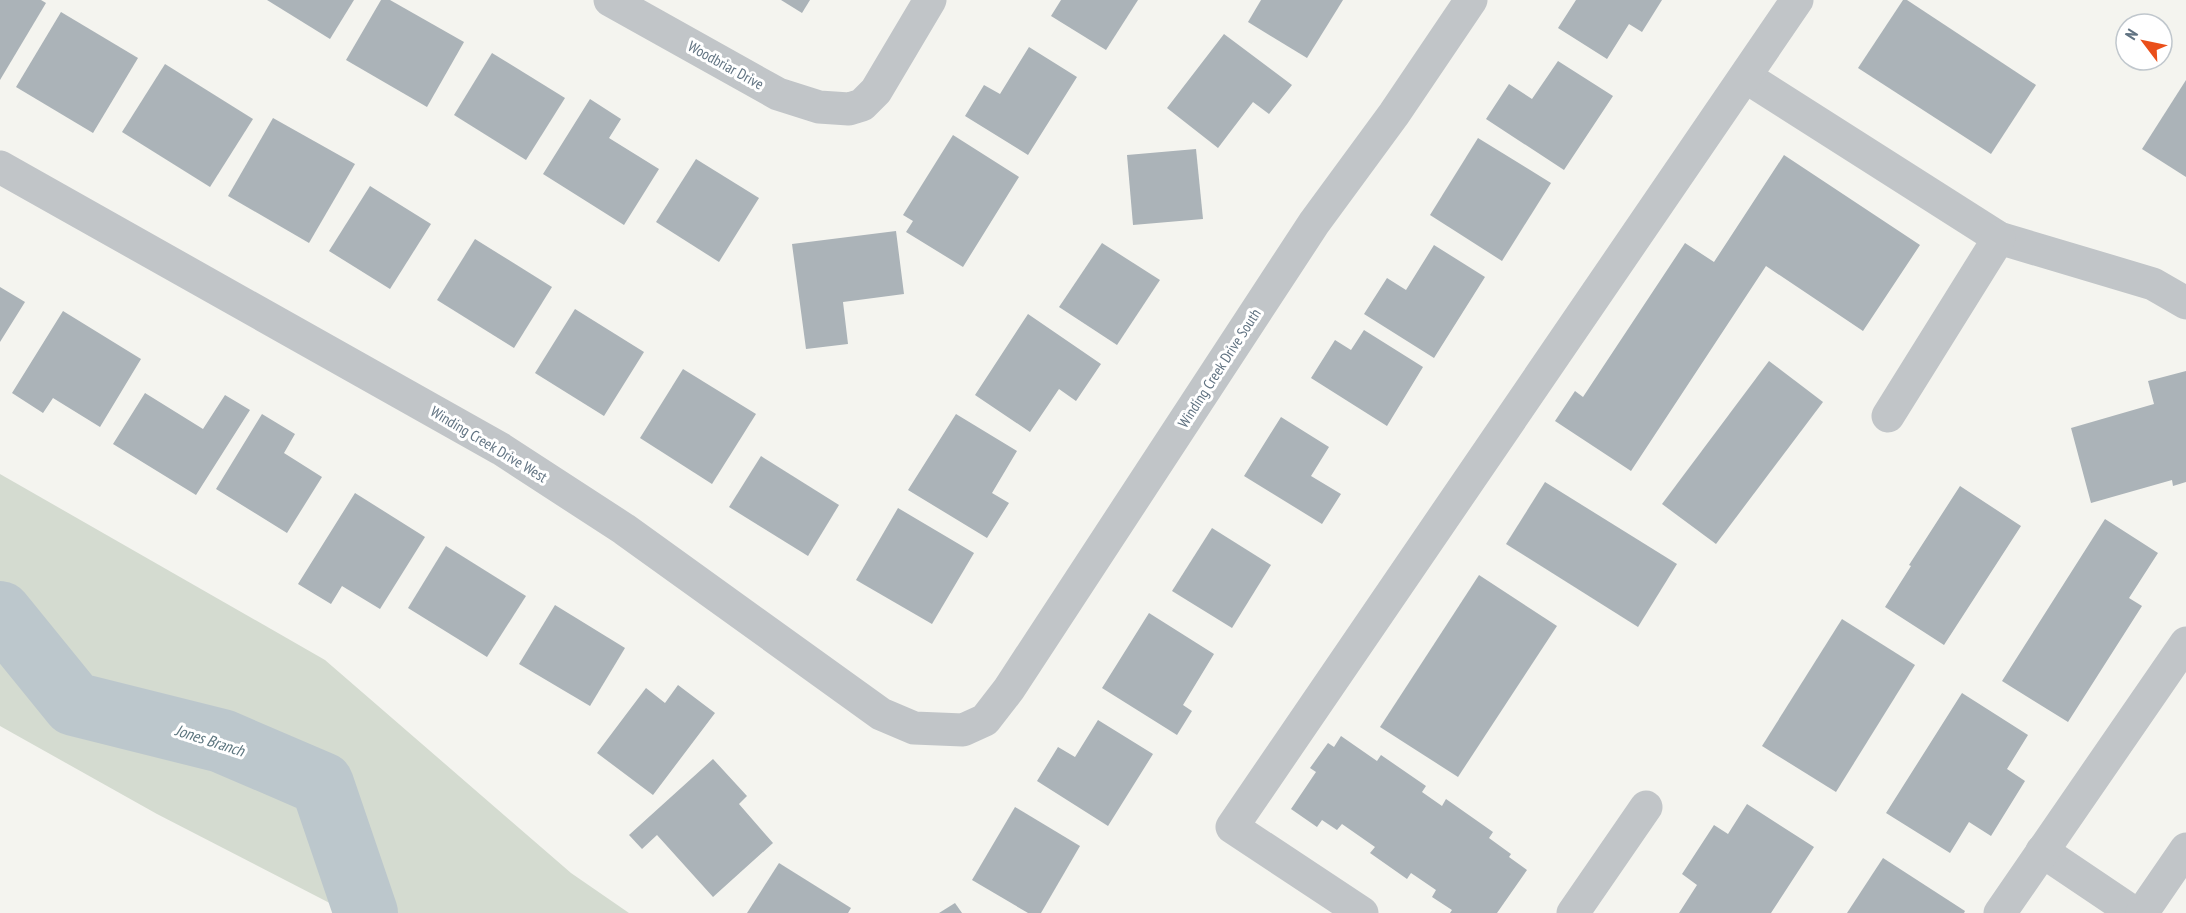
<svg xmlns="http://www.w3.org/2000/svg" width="2186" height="913" font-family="'PT Sans Narrow',sans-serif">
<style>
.green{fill:#d4dbd0}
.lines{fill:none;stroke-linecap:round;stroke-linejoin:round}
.river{stroke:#bcc7cc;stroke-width:64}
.building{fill:#abb3b8}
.minor{stroke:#c1c5c8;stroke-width:33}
.labels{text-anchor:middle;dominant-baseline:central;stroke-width:6;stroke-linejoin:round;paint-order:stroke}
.street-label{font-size:15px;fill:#617382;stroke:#fff}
.water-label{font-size:16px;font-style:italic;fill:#5d767f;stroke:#fff}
</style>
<rect width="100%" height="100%" fill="#f4f4ef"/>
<path class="green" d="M0,474L325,660L571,873L629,913H349L157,814L0,726Z"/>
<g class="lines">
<path class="river" d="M0,613L74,704L222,741L322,784L366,913"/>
</g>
<g class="building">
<path d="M0,0H41L46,3L0,80Z"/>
<path d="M267,0H354L330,39Z"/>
<path d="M381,0H390L464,42L427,107L346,60Z"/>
<path d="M781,0H810L802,13Z"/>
<path d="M1061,0H1138L1106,50L1051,16Z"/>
<path d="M1261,0H1343L1307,58L1248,22Z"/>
<path d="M1576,0H1662L1642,32L1629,24L1607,59L1558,28Z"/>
<path d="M1903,0H1907L2036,85L1991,154L1858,68Z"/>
<path d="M61,12L138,58L93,133L16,87Z"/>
<path d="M1224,34L1292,85L1269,114L1253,102L1218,148L1167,108Z"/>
<path d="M1029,47L1077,77L1028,155L965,116L984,85L1000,94Z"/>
<path d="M492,53L565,98L526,160L454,115Z"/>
<path d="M1558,61L1613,96L1564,170L1486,119L1509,84L1532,99Z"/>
<path d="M165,64L253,119L210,187L122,132Z"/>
<path d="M2186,80V177L2142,149Z"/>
<path d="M590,99L621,119L609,138L659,169L624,225L543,174Z"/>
<path d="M273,118L355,164L309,243L228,196Z"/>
<path d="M953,135L1019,177L963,267L906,232L913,221L903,215Z"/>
<path d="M1478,138L1551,183L1502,261L1430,215Z"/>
<path d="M1196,149L1203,219L1133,225L1127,155Z"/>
<path d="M1784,155L1920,245L1863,331L1766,266L1631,471L1555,421L1575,391L1583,397L1685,243L1714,262Z"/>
<path d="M696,159L759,198L719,262L656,222Z"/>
<path d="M370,186L431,224L390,289L329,251Z"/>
<path d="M896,231L904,294L843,302L848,344L806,349L792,244Z"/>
<path d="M475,239L552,287L514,348L437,300Z"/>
<path d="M1102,243L1160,280L1117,345L1059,307Z"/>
<path d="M1434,245L1485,277L1434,358L1364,314L1387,278L1406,290Z"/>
<path d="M0,287L25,302L0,342Z"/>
<path d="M575,309L644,352L604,416L535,373Z"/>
<path d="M63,311L141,359L100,427L53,398L43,413L12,393Z"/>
<path d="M1028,314L1101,364L1076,401L1059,389L1030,432L975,395Z"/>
<path d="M1364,330L1423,367L1387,426L1311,378L1335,340L1351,350Z"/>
<path d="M1769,361L1823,402L1716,544L1662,504Z"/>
<path d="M683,369L756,414L712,484L640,438Z"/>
<path d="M2186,371V482L2173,486L2172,480L2091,503L2071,428L2154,404L2148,381Z"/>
<path d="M145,393L203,429L225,395L250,410L196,495L113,444Z"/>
<path d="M262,414L295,434L284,453L322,477L287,533L216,489Z"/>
<path d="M956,414L1017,451L992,493L1009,503L987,538L908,490Z"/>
<path d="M1281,417L1329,447L1311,476L1341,494L1322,524L1244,476Z"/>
<path d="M761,456L839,505L808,556L729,507Z"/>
<path d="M1545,482L1677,564L1638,627L1506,544Z"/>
<path d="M1960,486L2021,526L1944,645L1885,607L1911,566L1909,565Z"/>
<path d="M355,493L425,537L380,609L342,586L331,604L298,584Z"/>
<path d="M898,508L974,553L932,624L856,580Z"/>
<path d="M2105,519L2158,553L2129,598L2142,606L2068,722L2002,681Z"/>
<path d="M1212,528L1271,565L1232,628L1172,591Z"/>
<path d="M446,546L526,596L487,657L408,608Z"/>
<path d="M1479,575L1557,626L1458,777L1380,727Z"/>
<path d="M555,605L625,648L590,706L519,664Z"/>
<path d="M1149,613L1214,654L1183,705L1192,711L1177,735L1102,688Z"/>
<path d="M1842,619L1915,665L1836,792L1762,746Z"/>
<path d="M678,685L715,713L653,795L597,753L646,688L665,703Z"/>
<path d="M1962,693L2028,735L2007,769L2025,781L1991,836L1969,822L1950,853L1886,813Z"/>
<path d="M1098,720L1153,754L1108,826L1037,781L1058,747L1075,757Z"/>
<path d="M1341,736L1377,761L1381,755L1426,786L1422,792L1442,806L1446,799L1493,832L1489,838L1511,854L1509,857L1527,870L1497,913H1450L1452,910L1432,897L1436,890L1411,873L1407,879L1370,853L1375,847L1342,824L1337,830L1322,820L1317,827L1291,809L1316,772L1310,768L1328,743L1334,747Z"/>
<path d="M713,759L747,796L739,804L773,843L713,897L657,835L642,849L629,835Z"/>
<path d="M1747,804L1814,847L1771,913H1679L1697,885L1682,874L1714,825L1728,834Z"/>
<path d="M1015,807L1080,846L1041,913H1028L972,880Z"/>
<path d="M1883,858L1965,911L1964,913H1847Z"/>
<path d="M779,863L851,908L848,913H747Z"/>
<path d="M955,903L962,913H939Z"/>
</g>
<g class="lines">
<g class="minor">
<path d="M610,0L778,94L819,107L849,109L862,105L876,91L930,0"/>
<path d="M1746,77L1999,238L2153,284L2186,303"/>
<path d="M0,167L501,449L624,529L881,714L914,728L963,730L985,720L1009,689L1314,223L1394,114L1471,0"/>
<path d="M1888,416L1999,238"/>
<path d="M2042,851L2134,913"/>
<path d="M1362,913L1232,827L1797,0"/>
<path d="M1573,913L1646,807"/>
<path d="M2000,913L2186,643"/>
<path d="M2142,913L2186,849"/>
</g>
</g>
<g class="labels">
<g class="street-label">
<text transform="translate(726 65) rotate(29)">Woodbriar Drive</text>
<text transform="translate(1219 368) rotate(-57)">Winding Creek Drive South</text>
<text transform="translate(489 444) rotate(31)">Winding Creek Drive West</text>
</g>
<g class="water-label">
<text transform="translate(210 740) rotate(18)">Jones Branch</text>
</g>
</g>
<g transform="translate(2144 42) rotate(302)"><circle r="28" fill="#ffffff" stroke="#c0c7cd" stroke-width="1.5"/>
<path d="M0-4.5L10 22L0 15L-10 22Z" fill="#ea4f1a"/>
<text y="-9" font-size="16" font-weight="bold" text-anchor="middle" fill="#617382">N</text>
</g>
</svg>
